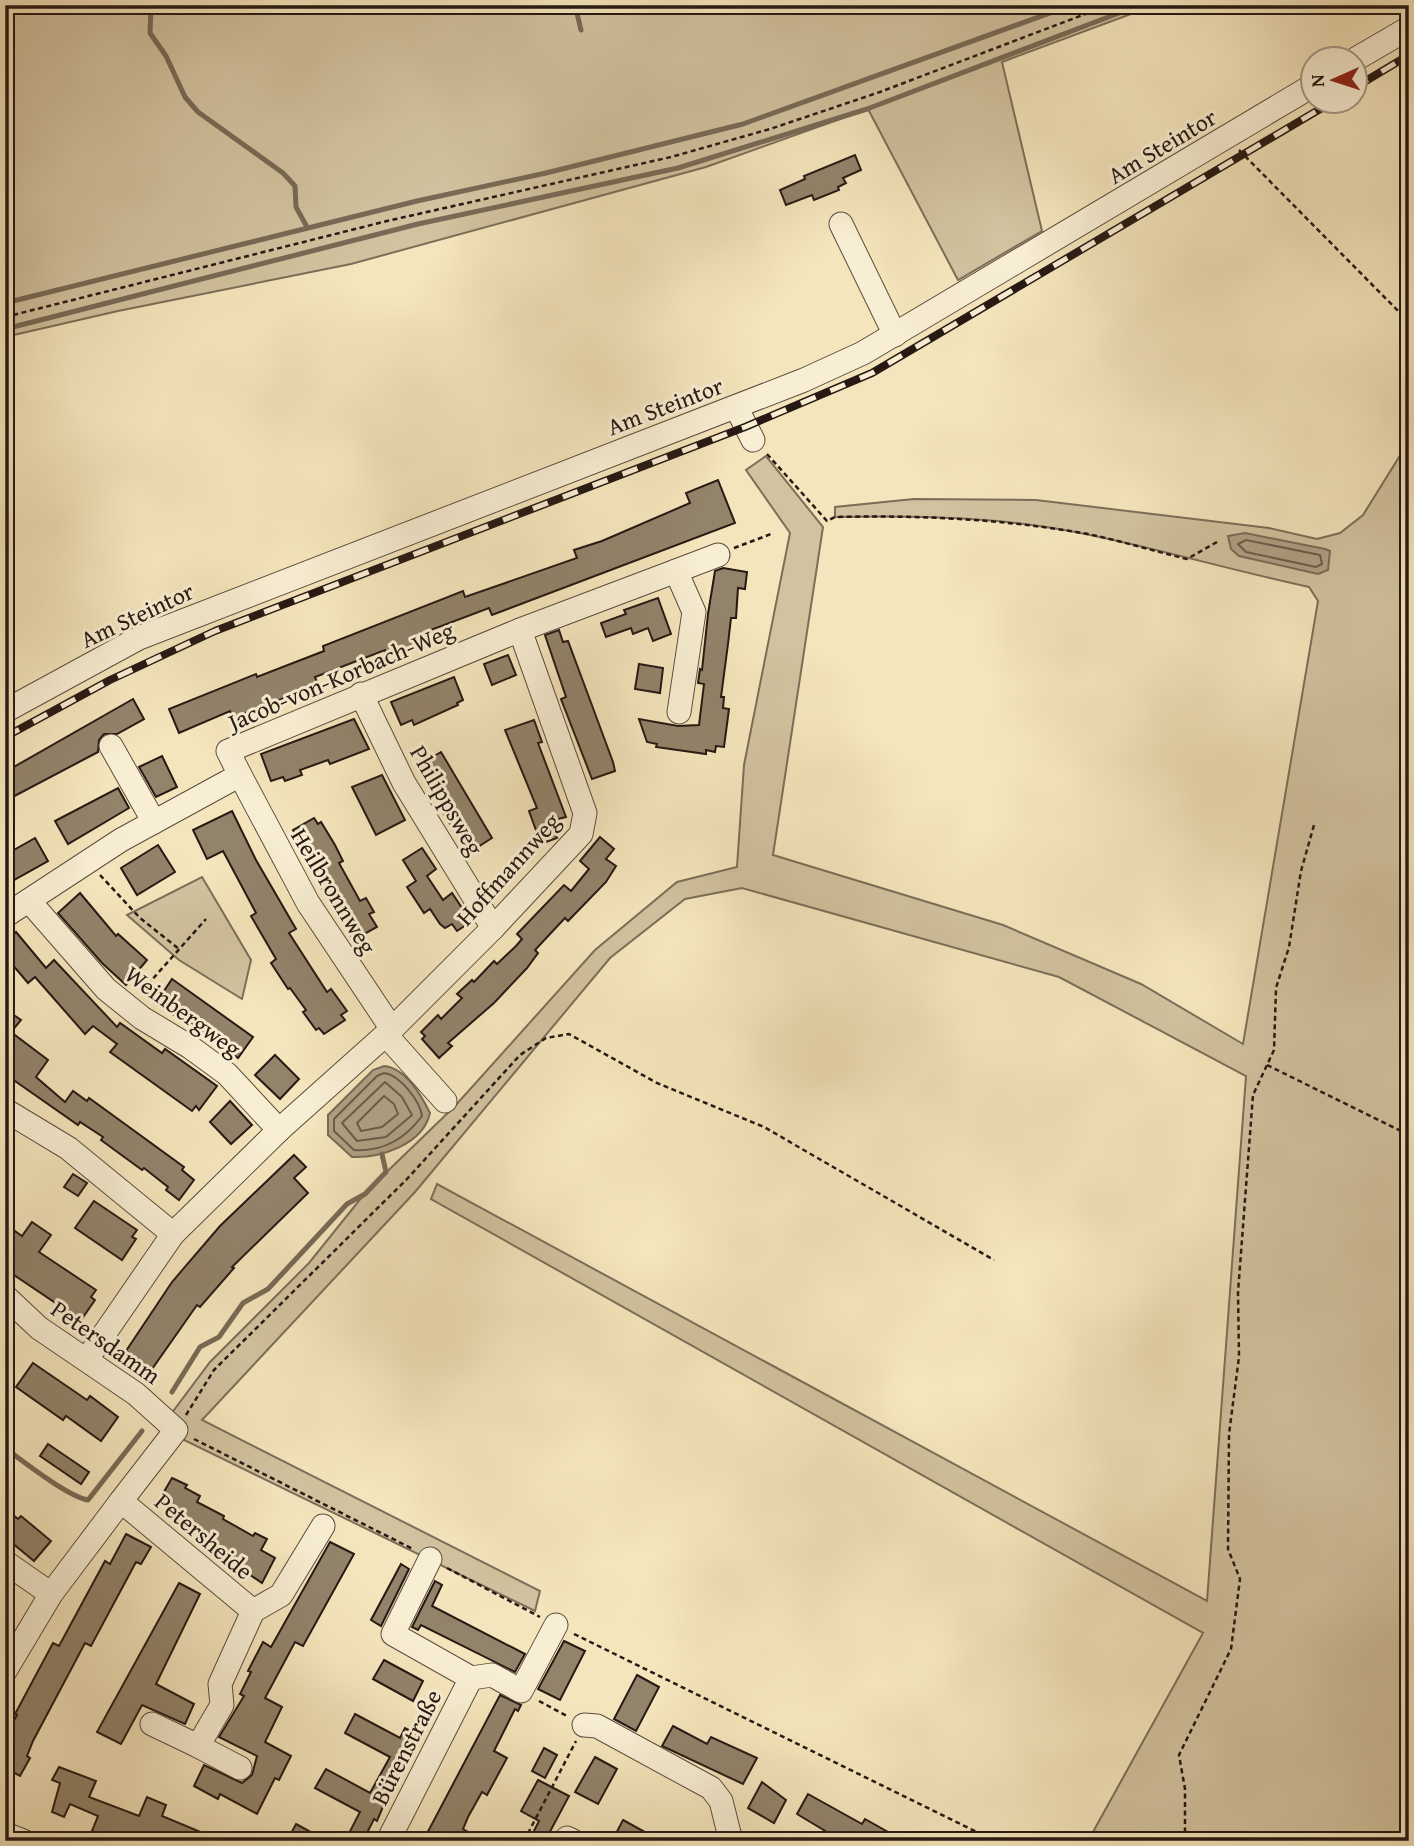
<svg xmlns="http://www.w3.org/2000/svg" width="1414" height="1846" font-family="'Gentium Book Plus',serif">
<style>
.green{fill:#d2c29f;stroke:#7c6e59;stroke-width:2}
.water{fill:#afa083;stroke:#786a56;stroke-width:2}
.lines{fill:none;stroke-linecap:round;stroke-linejoin:round}
.shore{stroke:#6a5c4b;stroke-width:2}
.stream{stroke:#786a56;stroke-width:5}
.building{fill:#92836b;stroke:#261913;stroke-width:2}
.minor-casing{stroke:#5a4c3d;stroke-width:25}
.path{stroke:#261913;stroke-width:2.5;stroke-dasharray:5 3.5;stroke-linecap:butt}
.minor{stroke:#f8eed3;stroke-width:23}
.rail-casing{stroke:#261913;stroke-width:8}
.rail{stroke:#f8eed3;stroke-width:5;stroke-dasharray:16;stroke-linecap:butt}
.labels{text-anchor:middle;dominant-baseline:central;stroke-width:6;stroke-linejoin:round;paint-order:stroke}
.street-label{font-size:24px;fill:#261913;stroke:#f8eed3}
</style>
<rect width="100%" height="100%" fill="#f5e5bc"/>
<filter id="stains"><feTurbulence type="fractalNoise" baseFrequency=".00286" numOctaves="4"/><feColorMatrix values="0 0 0 0 .2 0 0 0 0 .09 0 0 0 0 .02 0 0 0 .5 -.17"/></filter>
<radialGradient id="worn" r=".72"><stop offset=".6" stop-color="#630" stop-opacity="0"/><stop offset="1" stop-color="#630" stop-opacity=".3"/></radialGradient>
<g class="green">
<path d="M5,5H1155L1002,62L1042,231L958,280L868,109L706,167L351,264L118,311L5,337Z"/>
<path d="M1401,454L1403,553L1409,554V1841H1088L1203,1633L431,1199L437,1184L1207,1601L1246,1076L1059,977L742,888L685,899L610,958L415,1192L202,1420L540,1591L535,1611L182,1439L168,1418L210,1362L309,1263L366,1192L455,1106L595,950L677,882L737,867L744,765L790,533L746,470L766,456L823,527L773,855L1003,925L1141,984L1243,1044L1318,601L1309,587C1235,571 1163,550 1090,535C1006,517 920,515 835,517V507L914,499L1036,500L1269,528L1317,539L1340,533L1363,515Z"/>
<path d="M202,877L251,960L242,999L179,960L127,915Z"/>
</g>
<g class="water">
<path d="M1245,533L1325,549L1330,551L1328,570L1318,574L1239,556L1231,549L1228,536Z"/>
<path d="M384,1066C406,1068 421,1095 430,1113C423,1145 380,1158 352,1157L328,1135V1115L373,1070Z"/>
</g>
<g class="lines">
<g class="shore">
<path d="M1246,540L1320,555L1322,564L1316,567L1246,552L1238,544Z"/>
<path d="M384,1073C400,1075 420,1101 422,1116C405,1139 383,1152 354,1150L334,1131V1119L377,1076Z"/>
<path d="M385,1082L402,1097L412,1115L386,1137L357,1141L342,1123Z"/>
<path d="M384,1096L394,1104L398,1114L382,1127L361,1131L357,1123Z"/>
</g>
<g class="stream">
<path d="M151,5L150,33L166,56L185,97L198,112L283,173L295,186L296,207L307,227"/>
<path d="M575,5L581,30"/>
<path d="M5,303L417,201L546,173L743,124L1072,5"/>
<path d="M5,329L418,224L678,168L867,109L1140,5"/>
<path d="M172,1392L200,1347L219,1337L243,1303L268,1289L347,1204L365,1194L386,1172L382,1154"/>
<path d="M5,1448C24,1462 67,1496 88,1500L142,1431"/>
</g>
</g>
<g class="building">
<path d="M855,155L861,170L843,178L846,183L838,187L839,190L814,200L812,195L786,205L780,190L805,179L804,176Z"/>
<path d="M718,480L735,523L492,615L489,608L420,634L424,642L405,650L387,657L385,650L315,677L318,685L233,718L230,711L179,733L169,709L256,674L257,677L324,651L323,646L463,591L465,597L577,558L574,550L602,541L690,503L686,493Z"/>
<path d="M723,568L747,572L745,589L738,588L736,618H731L728,644L721,697H724L723,708L729,709L724,747L716,746L715,752L706,750V754L656,747L657,744L647,742L639,719L678,726L699,725L704,684L698,683L700,669L702,670L708,614L715,571Z"/>
<path d="M658,598L671,634L653,641L648,628L633,634L631,628L606,637L601,623L626,614L624,610Z"/>
<path d="M559,630L563,642L568,641L613,762L615,771L592,779L561,699L566,697L545,635Z"/>
<path d="M508,655L516,675L492,685L484,664Z"/>
<path d="M639,664L663,668L660,693L635,689Z"/>
<path d="M454,677L463,700L457,703L458,705L414,725L412,720L401,725L391,702Z"/>
<path d="M133,699L144,719L117,734H104L99,740L98,752L5,801V772Z"/>
<path d="M354,719L369,749L330,764L328,760L300,770L302,775L285,781L283,777L271,781L261,754Z"/>
<path d="M534,720L542,742L538,743L566,817L558,819L563,831L555,833L557,838L541,844L529,811L537,808L505,730Z"/>
<path d="M441,752L492,838L473,850L459,827L454,830L444,814L455,807L437,780L428,785L417,766Z"/>
<path d="M162,756L177,787L156,797L139,767Z"/>
<path d="M382,775L405,820L376,835L352,787Z"/>
<path d="M118,788L129,808L68,844L55,821Z"/>
<path d="M232,811L256,860L296,929L289,933L327,992L331,989L347,1011L341,1015L345,1020L324,1034L319,1028L316,1030L303,1012L306,1010L290,988L288,989L271,963L276,959L251,916L256,913L223,851L207,859L193,830Z"/>
<path d="M314,818L318,824L321,822L335,845L343,861L339,863L360,901L366,898L374,912L369,914L377,927L357,938L355,934L351,936L333,897L328,899L315,876L319,874L293,830Z"/>
<path d="M600,837L614,849L606,859L616,866L606,882L568,921L565,918L535,950L538,953L527,968L494,1003L448,1043L452,1046L439,1058L422,1039L425,1036L421,1032L438,1015L441,1019L462,998L457,994L472,980L474,982L494,961L497,964L516,946L522,939L517,934L564,885L571,891L589,869L580,861Z"/>
<path d="M35,838L48,861L5,885V855Z"/>
<path d="M158,845L175,872L137,895L121,868Z"/>
<path d="M422,848L436,869L427,876L443,900L452,893L466,914L469,923L457,931L452,924L445,928L440,924L430,909L424,913L407,887L416,881L403,860Z"/>
<path d="M80,893L116,936L118,934L147,960L126,985L102,963L58,913Z"/>
<path d="M16,932L46,968L54,960L117,1027L120,1023L162,1053L165,1049L217,1086L199,1110L196,1106L192,1111L110,1052L117,1044L93,1026L85,1034L35,977L28,983L5,956V942Z"/>
<path d="M172,979L253,1037L238,1058L190,1022L189,1025L156,1003Z"/>
<path d="M5,1009L21,1020L11,1032L48,1060L36,1077L65,1102L73,1091L87,1101L89,1098L184,1167L182,1170L194,1180L179,1200L166,1190L168,1187L144,1168L142,1170L101,1140L103,1137L80,1122L78,1125L5,1074Z"/>
<path d="M275,1055L299,1079L280,1099L255,1075Z"/>
<path d="M230,1101L252,1125L231,1144L210,1122Z"/>
<path d="M294,1155L306,1167L294,1178L308,1193L232,1267L234,1268L200,1307L197,1305L152,1369L126,1351L172,1282L220,1226Z"/>
<path d="M73,1174L87,1183L78,1196L64,1187Z"/>
<path d="M94,1201L137,1230L132,1237L136,1239L122,1260L75,1228Z"/>
<path d="M32,1222L51,1235L39,1252L96,1290L91,1297L95,1300L81,1320L5,1269V1224L22,1236Z"/>
<path d="M33,1363L87,1400L90,1396L118,1417L101,1441L66,1416L63,1420L16,1387Z"/>
<path d="M48,1444L89,1472L81,1484L40,1456Z"/>
<path d="M172,1478L187,1485L185,1488L200,1496L197,1502L224,1516L223,1519L253,1536L255,1533L267,1539L261,1550L275,1558L262,1583L234,1564L237,1559L196,1533L199,1528L158,1502Z"/>
<path d="M5,1508L18,1519L21,1516L51,1541L34,1561L5,1537Z"/>
<path d="M126,1534L151,1547L141,1564L136,1562L91,1646L85,1643L33,1741L27,1756L30,1758L20,1776L5,1768V1737L17,1715L15,1714L53,1643L59,1646L105,1561L110,1564Z"/>
<path d="M330,1542L354,1554L303,1646L295,1642L265,1698L282,1707L265,1742L291,1756L279,1780L275,1778L257,1814L220,1794L218,1799L194,1786L204,1765L242,1783L252,1775L257,1756L219,1737L244,1696L240,1694L251,1672L248,1671L263,1642L271,1647Z"/>
<path d="M401,1564L409,1569L381,1626L371,1620Z"/>
<path d="M435,1581L442,1585L432,1606L525,1654L515,1672L421,1625L418,1630L412,1627Z"/>
<path d="M179,1583L200,1594L156,1684L194,1704L185,1724L142,1705L121,1744L97,1732Z"/>
<path d="M564,1641L585,1651L560,1700L538,1689Z"/>
<path d="M384,1660L423,1681L413,1701L373,1679Z"/>
<path d="M637,1675L659,1687L636,1731L614,1719Z"/>
<path d="M500,1695L521,1705L518,1711L515,1709L494,1751L507,1758L487,1795L482,1792L468,1817L463,1829L468,1832L464,1841H423Z"/>
<path d="M355,1714L400,1738L405,1728L419,1735L414,1745L417,1747L392,1785L377,1821L374,1819L363,1841H345L360,1812L315,1788L326,1769L370,1793L390,1757L345,1733Z"/>
<path d="M673,1726L707,1744L711,1737L757,1758L743,1784L662,1746Z"/>
<path d="M544,1748L557,1755L545,1778L532,1771Z"/>
<path d="M595,1757L617,1769L598,1804L575,1792Z"/>
<path d="M59,1767L96,1781L89,1797L139,1816L147,1797L166,1805L162,1816L222,1841H118L92,1831L98,1816L70,1804L64,1817L52,1812L60,1783L52,1780Z"/>
<path d="M538,1780L569,1796L545,1841L532,1835L539,1821L521,1811Z"/>
<path d="M762,1782L786,1800L774,1823L748,1808Z"/>
<path d="M808,1794L862,1824L865,1819L904,1841H842L797,1814Z"/>
<path d="M623,1820L661,1841H612Z"/>
<path d="M296,1824L327,1841H287Z"/>
</g>
<g class="lines">
<defs>
<g id="minor">
<path d="M1354,60L1409,28"/>
<path d="M841,224L895,335"/>
<path d="M736,407L753,440"/>
<path d="M676,571L718,555"/>
<path d="M361,694L404,783L493,928"/>
<path d="M5,711L139,638L804,380L863,353L1312,86"/>
<path d="M111,746L154,822"/>
<path d="M240,775L308,903L392,1029"/>
<path d="M30,902L106,989L142,1018L190,1047L227,1074L279,1130"/>
<path d="M5,916L121,840L240,775L228,751L520,630L676,571L694,612L679,712"/>
<path d="M386,1035L445,1101"/>
<path d="M5,1110L68,1148L173,1234"/>
<path d="M5,1296L39,1328L136,1394L176,1430L121,1501"/>
<path d="M87,1359L173,1234L279,1130L392,1029L493,928L581,834L585,813L520,630"/>
<path d="M430,1559L393,1634L471,1678L492,1675L521,1691L556,1625"/>
<path d="M5,1562L51,1594"/>
<path d="M5,1671L51,1594L121,1501L253,1611"/>
<path d="M152,1724L198,1746L222,1705L220,1684L253,1611L281,1595L323,1526"/>
<path d="M584,1725L597,1726L711,1788L721,1801L731,1841"/>
<path d="M198,1746L240,1768"/>
<path d="M5,1834L23,1841"/>
<path d="M567,1838L573,1841"/>
<path d="M388,1841L471,1678"/>
</g>
</defs>
<use href="#minor" class="minor-casing"/>
<g class="path">
<path d="M1239,150L1409,322"/>
<path d="M5,317L387,221L671,157L770,129L880,92L1109,5"/>
<path d="M767,454L827,521L835,517C920,515 1003,519 1088,534C1121,541 1154,551 1187,559L1217,542"/>
<path d="M734,548L771,534"/>
<path d="M100,875L140,918L179,949"/>
<path d="M142,991L206,919"/>
<path d="M1267,1065L1409,1135"/>
<path d="M186,1415L214,1370L407,1179L520,1055L546,1038L569,1034L657,1083L764,1127L994,1260"/>
<path d="M194,1439L413,1549"/>
<path d="M447,1568L540,1617"/>
<path d="M574,1634L995,1841"/>
<path d="M539,1701L567,1716"/>
<path d="M524,1841L576,1741"/>
<path d="M1185,1841V1789L1179,1755L1231,1649L1240,1579L1228,1549L1229,1434L1239,1357L1238,1292L1253,1095L1274,1050L1276,988L1289,947L1301,871L1314,825"/>
</g>
<use href="#minor" class="minor"/>
<defs>
<g id="rail">
<path d="M1354,88L1409,55"/>
<path d="M5,737L110,680L215,631L745,427L872,373L1332,102"/>
</g>
</defs>
<use href="#rail" class="rail-casing"/>
<use href="#rail" class="rail"/>
</g>
<g class="labels">
<g class="street-label">
<text transform="translate(1162 146) rotate(-31)">Am Steintor</text>
<text transform="translate(665 406) rotate(-21)">Am Steintor</text>
<text transform="translate(137 615) rotate(-25)">Am Steintor</text>
<text transform="translate(341 676) rotate(-23)">Jacob-von-Korbach-Weg</text>
<text transform="translate(447 800) rotate(60)">Philippsweg</text>
<text transform="translate(508 869) rotate(-48)">Hoffmannweg</text>
<text transform="translate(334 891) rotate(59)">Heilbronnweg</text>
<text transform="translate(183 1011) rotate(36)">Weinbergweg</text>
<text transform="translate(106 1342) rotate(35)">Petersdamm</text>
<text transform="translate(204 1536) rotate(40)">Petersheide</text>
<text transform="translate(406 1747) rotate(-63)">Bürenstraße</text>
</g>
</g>
<rect width="1414" height="1846" fill="none" stroke="#f5e5bc" stroke-width="28"/>
<rect x="7" y="7" width="1400" height="1832" fill="none" stroke="#261913" stroke-width="3.5"/>
<rect x="14" y="14" width="1386" height="1818" fill="none" stroke="#261913" stroke-width="2"/>
<g transform="translate(1334 80) rotate(267)"><circle r="33" fill="#f8eed3" stroke="#a49986" stroke-width="2"/>
<path d="M0-5L12 26L0 18L-12 26Z" fill="#8f2418"/>
<text y="-10" font-size="19" font-weight="bold" text-anchor="middle" fill="#261913">N</text>
</g>
<rect width="100%" height="100%" filter="url(#stains)"/>
<rect width="100%" height="100%" fill="url(#worn)"/>
</svg>
